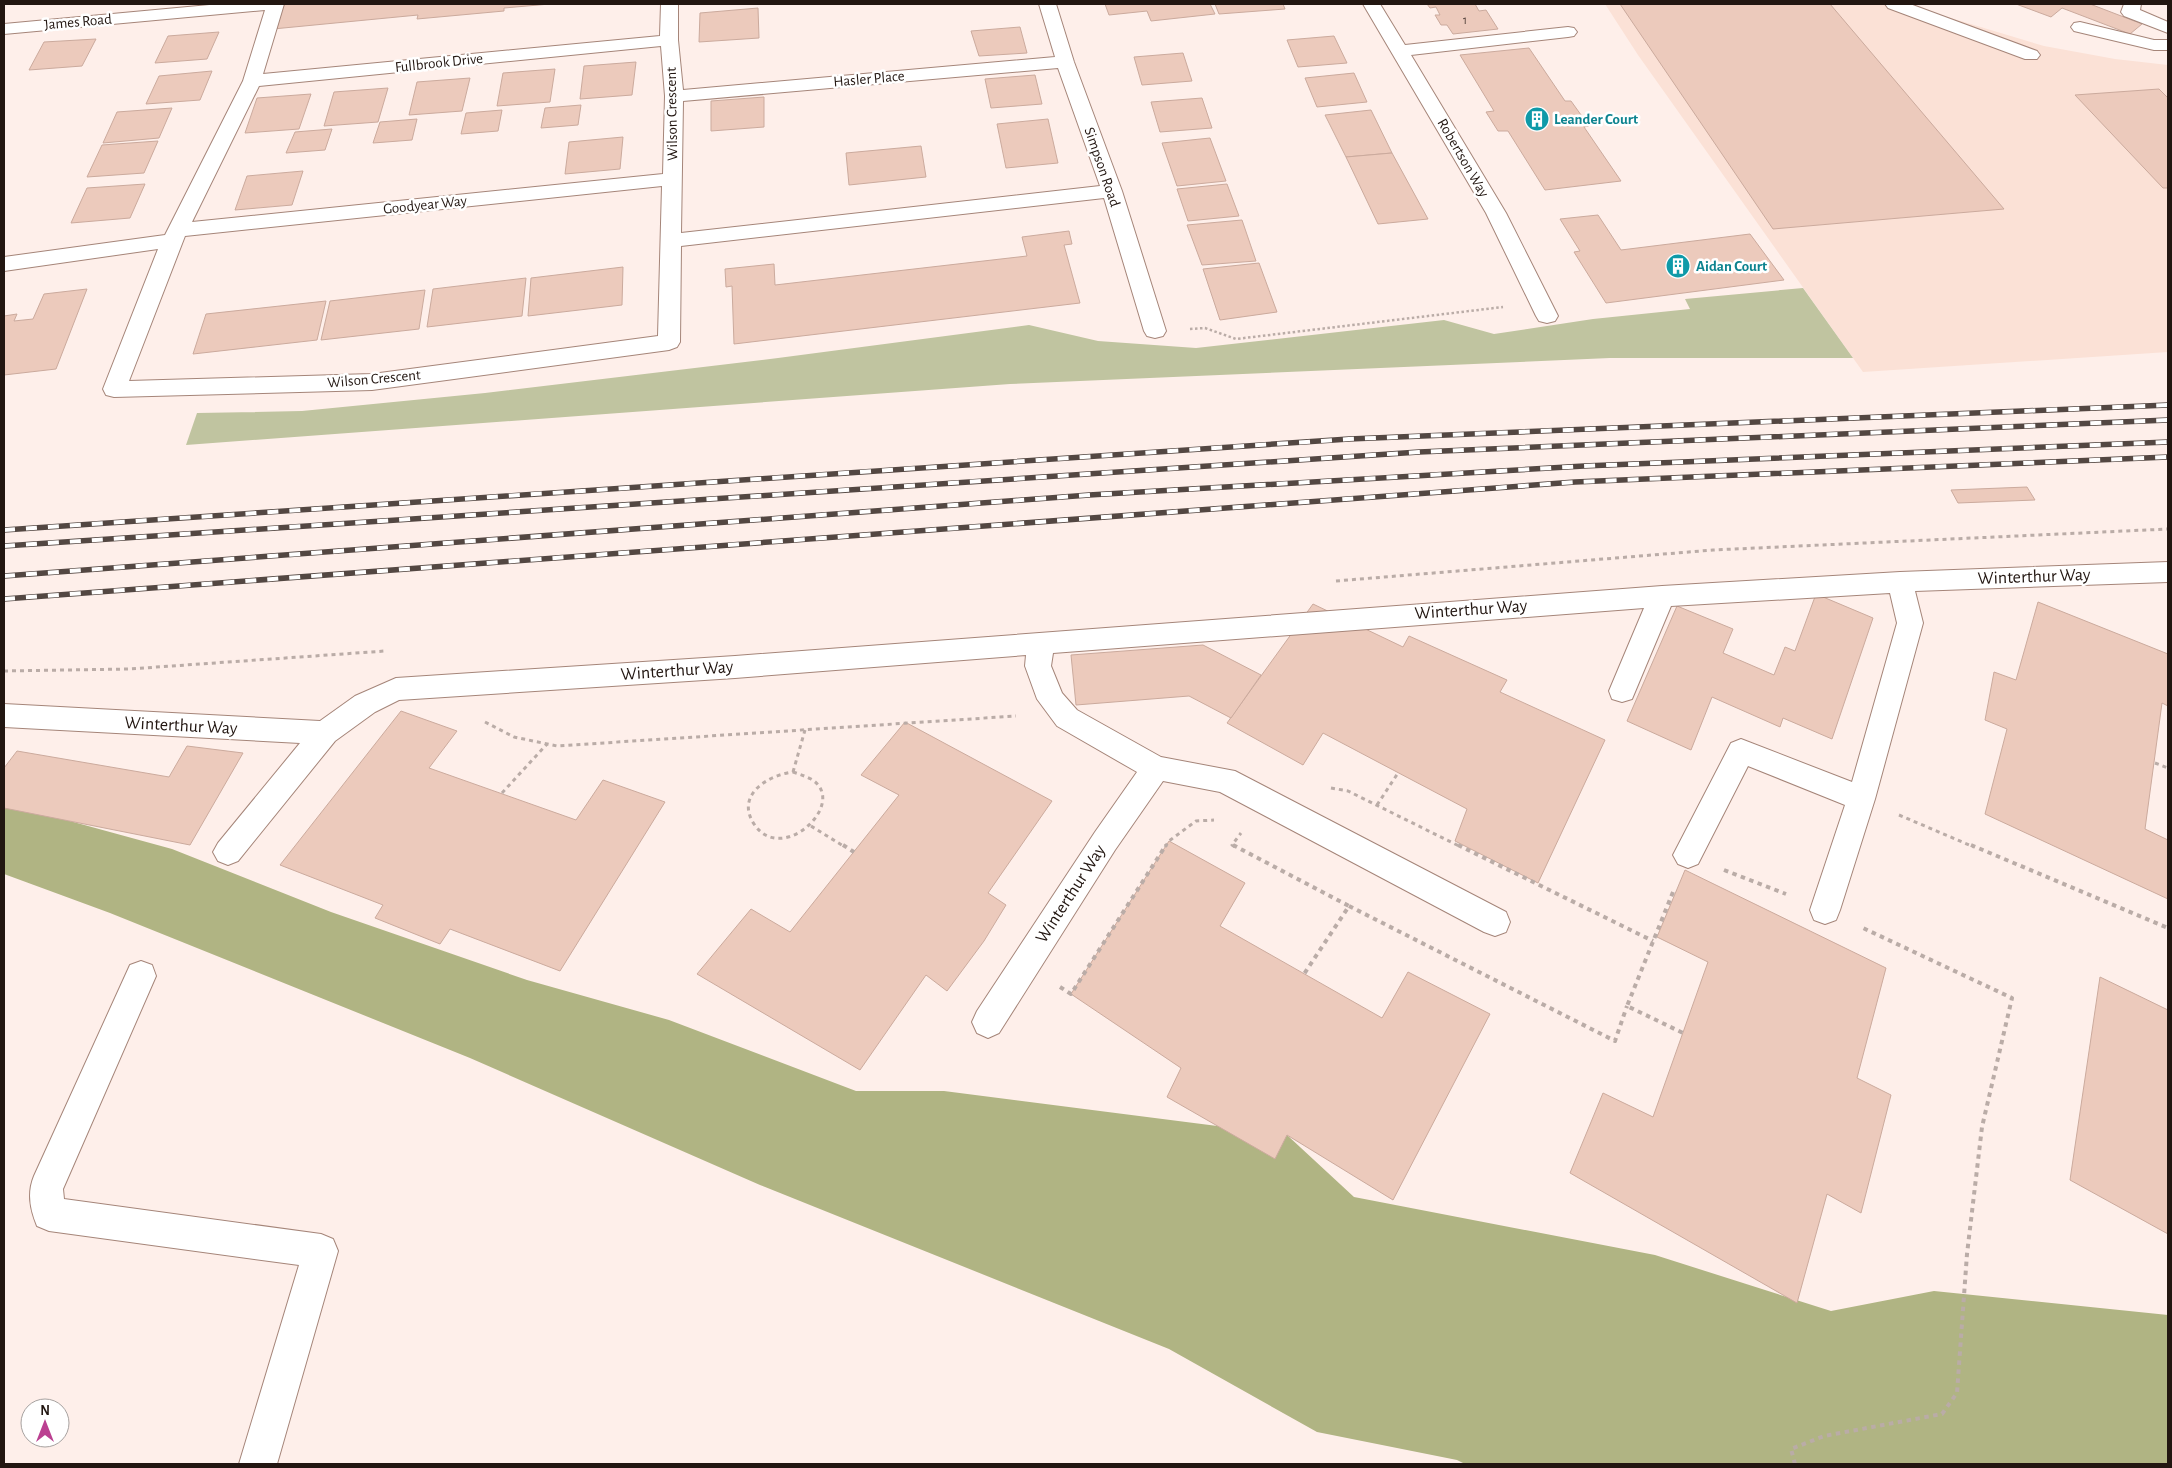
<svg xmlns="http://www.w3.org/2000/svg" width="2172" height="1468" font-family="'Alegreya Sans',sans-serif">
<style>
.built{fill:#fbe1d6}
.green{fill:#c0c4a0}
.forest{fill:#b0b483}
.building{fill:#eccabc;stroke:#cbaa9d}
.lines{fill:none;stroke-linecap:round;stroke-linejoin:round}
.minor-casing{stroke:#a58579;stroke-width:2}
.path-far2{stroke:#baaca7;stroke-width:2.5;stroke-dasharray:2.5 2.5;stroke-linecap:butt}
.path-far1{stroke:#baaca7;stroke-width:3;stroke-dasharray:4 4;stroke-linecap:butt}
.path{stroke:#baaca7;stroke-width:4;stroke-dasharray:4.5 4.5;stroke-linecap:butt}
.minor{fill:#fff;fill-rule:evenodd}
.rail-casing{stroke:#534742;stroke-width:5.5}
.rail{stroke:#fff;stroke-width:4;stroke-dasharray:11;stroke-linecap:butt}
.labels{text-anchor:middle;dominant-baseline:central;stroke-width:5;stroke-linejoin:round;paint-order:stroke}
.far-number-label{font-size:12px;fill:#54433c}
.far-street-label{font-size:15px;fill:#221611;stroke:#fff}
.far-culture-label{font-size:15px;font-weight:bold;fill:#0d838f;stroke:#fff;text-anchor:start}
.street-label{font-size:18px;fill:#221611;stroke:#fff}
</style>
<rect width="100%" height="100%" fill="#feefea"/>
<path class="built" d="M1605,4H1904L2044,46L2115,59L2168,65V352L1863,372L1638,55Z"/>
<path class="green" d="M1803,288L1853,358H1610L1010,384L186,445L197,413L302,411L485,393L778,358L1029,325L1098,341L1196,348L1444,320L1494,334L1593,319L1690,309L1685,299Z"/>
<path class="forest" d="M4,803L172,849L331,912L527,980L669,1020L856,1091H944L1287,1135L1354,1197L1655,1255L1831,1311L1934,1291L2168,1315V1464H1465L1457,1460L1317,1432L1169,1349L760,1185L470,1058L110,913L4,874Z"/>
<g class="building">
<path d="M281,4H550L504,8V11L417,19L418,15L273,29Z"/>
<path d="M1105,4H1210L1215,14L1151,21L1147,11L1109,15Z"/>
<path d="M1215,4H1283L1285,9L1219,14Z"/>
<path d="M1427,4H1475L1479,11L1486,10L1498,29L1453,34L1447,25H1441L1435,15H1440L1436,7L1430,8Z"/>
<path d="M1620,4H1830L2004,209L1773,229Z"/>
<path d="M2016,4H2090L2142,24L2130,34L2062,8L2051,17Z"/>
<path d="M758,8L759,38L699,42L700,13Z"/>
<path d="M1020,27L1027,53L979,56L971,31Z"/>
<path d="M219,32L207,59L155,63L168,36Z"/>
<path d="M1334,36L1347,63L1298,67L1287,40Z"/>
<path d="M96,39L82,66L29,70L44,42Z"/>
<path d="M1529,48L1565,101H1571L1589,126L1584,127L1621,181L1545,190L1508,131H1498L1486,112L1494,111L1460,55Z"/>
<path d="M1183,53L1192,81L1142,85L1134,57Z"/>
<path d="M636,62L632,95L580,99L584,66Z"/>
<path d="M555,69L550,102L497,106L503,73Z"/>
<path d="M212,71L200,100L146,104L159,76Z"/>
<path d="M1354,73L1367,102L1317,107L1305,78Z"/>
<path d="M1035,75L1042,104L991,108L985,79Z"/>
<path d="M470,78L462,111L409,115L417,82Z"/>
<path d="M388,88L378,122L324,126L334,92Z"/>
<path d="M2159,89L2168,98V188H2163L2075,95Z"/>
<path d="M311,94L299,129L245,133L257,98Z"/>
<path d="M764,97V127L711,131V101Z"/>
<path d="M1202,98L1212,128L1160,132L1151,102Z"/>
<path d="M581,105L578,125L541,128L545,108Z"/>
<path d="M172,108L159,138L103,143L117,112Z"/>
<path d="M502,110L498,131L461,134L466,113Z"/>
<path d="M1371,110L1392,153L1346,157L1325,115Z"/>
<path d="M417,119L412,140L373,143L380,122Z"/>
<path d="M1048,119L1058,163L1006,168L997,124Z"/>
<path d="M332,129L325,150L286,153L295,132Z"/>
<path d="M623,137L620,169L565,174L569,142Z"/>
<path d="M1210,138L1226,181L1177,186L1162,143Z"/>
<path d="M158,141L144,173L87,177L102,145Z"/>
<path d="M921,146L926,177L849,185L846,153Z"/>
<path d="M1392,153L1428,219L1378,224L1346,157Z"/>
<path d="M303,171L292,205L235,210L247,176Z"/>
<path d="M145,184L130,218L71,223L87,188Z"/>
<path d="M1227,184L1239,216L1188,221L1177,189Z"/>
<path d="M1598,215L1621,250L1750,234L1784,280L1606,303L1574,252L1580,251L1560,219Z"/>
<path d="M1242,220L1256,261L1202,265L1187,225Z"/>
<path d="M1069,231L1072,244L1064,245L1080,303L734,344L732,286L726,287L725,269L774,264L775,285L1027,256L1022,237Z"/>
<path d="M1259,263L1277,312L1220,320L1203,269Z"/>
<path d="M623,267L622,305L528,316L531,278Z"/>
<path d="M526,278L522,316L427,327L433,289Z"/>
<path d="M87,289L56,369L4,375V316L17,314L14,321L33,319L44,294Z"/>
<path d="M425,290L419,329L321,340L330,301Z"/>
<path d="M326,301L317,340L193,354L206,314Z"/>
<path d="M2027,487L2035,500L1958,503L1951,490Z"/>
<path d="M1816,594L1873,618L1832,739L1783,718L1780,727L1712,697L1691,750L1627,721L1677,606L1733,629L1723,653L1774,675L1785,647L1795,651Z"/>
<path d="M2038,602L2168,654V706L2162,703L2145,829L2168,840V899L1985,814L2007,729L1985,720L1994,672L2016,680Z"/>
<path d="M1313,604L1403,647L1409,636L1507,680L1500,692L1605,740L1538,883L1455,841L1467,809L1323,733L1303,765L1227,723Z"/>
<path d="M1203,645L1261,675L1231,718L1189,696L1076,705L1071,655Z"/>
<path d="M401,711L457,731L429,768L576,820L603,780L665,802L560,971L450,929L440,944L375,918L383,905L280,865Z"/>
<path d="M905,722L1052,801L988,893L1006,905L984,941L947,991L926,975L860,1070L697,974L751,909L790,932L899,795L861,775Z"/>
<path d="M187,746L243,753L190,845L4,808V768L17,751L169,777Z"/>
<path d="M1169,841L1245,883L1220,926L1382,1018L1408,972L1490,1014L1393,1200L1287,1135L1275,1159L1167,1097L1181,1068L1071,994Z"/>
<path d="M1685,870L1886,968L1857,1078L1891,1095L1861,1213L1827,1194L1797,1303L1570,1173L1603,1093L1653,1117L1708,962L1657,937Z"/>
<path d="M2100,977L2168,1010V1234L2070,1180Z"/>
</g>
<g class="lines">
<defs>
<g id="minor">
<path d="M220,4H284L263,74L660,36L661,4H678V40L683,90L1055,57L1039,4H1056L1074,62L1122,191L1166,331L1163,336L1155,338L1147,336L1144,331L1104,198L681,246L680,342L677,347L669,350L372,390L114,397L106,395L103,389L158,249L4,271V257L165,235L243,81L265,10L4,34V24ZM661,46L665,96L663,174L192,222L259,86ZM1058,68L1100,186L681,233L683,101ZM662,186L658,336L372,374L129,381L185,236Z"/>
<path d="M1363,4H1380L1405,45L1568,27L1574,28L1577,32L1574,36L1568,37L1411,55L1506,213L1558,316L1555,321L1547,323L1539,321L1536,316L1486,213Z"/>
<path d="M1885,4H1910L2037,51L2040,55L2037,59H2025L1888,8Z"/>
<path d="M2124,4H2141L2140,10L2168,22V33L2124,16L2121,12Z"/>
<path d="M2080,22L2154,40H2168V50H2154L2074,31L2071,27L2074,23Z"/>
<path d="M2168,562V582L1915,591L1923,623L1875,799L1840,910L1836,920L1825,924L1814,920L1810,910L1845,805L1748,766L1698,864L1688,868L1678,864L1673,855L1731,743L1741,739L1852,782L1897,623L1890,593L1671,606L1632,699L1622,702L1612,699L1609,691L1644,608L1053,653L1051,666L1062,693L1077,710L1161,757L1235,771L1506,912L1510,922L1506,932L1495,936L1484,932L1220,792L1163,781L1115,850L999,1033L988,1038L977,1033L972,1022L977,1011L1095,832L1137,772L1057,726L1037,699L1025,666L1026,655L735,678L399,700L375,712L335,741L238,861L228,865L218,861L213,852L218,843L300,743L4,727V704L320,721L355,696L396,678L735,656L1662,586L1900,572Z"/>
<path d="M141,961L152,965L156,976L63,1189L64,1199L321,1234L333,1239L338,1251L277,1464H239L299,1265L49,1231L37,1226C30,1209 27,1193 34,1176L130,965Z"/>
</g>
</defs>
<use href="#minor" class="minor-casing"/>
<path class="path-far2" d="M1190,329L1205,328L1236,339L1503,307"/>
<g class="path-far1">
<path d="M1336,581L1713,550L2168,529"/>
<path d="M4,671L129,669L385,651"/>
<path d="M485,722L514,737L557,746L1016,716"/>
<path d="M2155,763L2168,768"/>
<path d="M793,772C799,774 805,776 811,779C850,802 782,867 754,824C735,795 768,775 793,772Z"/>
<path d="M793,772L805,730"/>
<path d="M1331,788L1348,791L1461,847"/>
<path d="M502,793L547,744"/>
<path d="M1377,805L1398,773"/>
<path d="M1899,815L1974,847"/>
<path d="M811,826L845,847"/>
<path d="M1165,847L1169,841L1196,821L1214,820"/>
<path d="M1235,847L1232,845L1241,833"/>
</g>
<g class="path">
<path d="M843,845L854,852"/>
<path d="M1233,845L1349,906L1304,974"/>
<path d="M1458,845L1653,941"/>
<path d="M1971,845L2168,928"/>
<path d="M1724,870L1786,894"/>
<path d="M1673,892L1627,1006L1683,1033"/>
<path d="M1349,906L1615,1041L1627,1006"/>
<path d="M1060,987L1071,994L1166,845"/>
<path d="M1795,1464L1791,1449L1824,1436L1942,1414L1957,1393L1967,1254L1982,1127L2012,998L1863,928"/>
</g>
<use href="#minor" class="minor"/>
<defs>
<g id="rail">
<path d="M4,530L1349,439L2168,405"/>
<path d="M4,546L1419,452L2168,420"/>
<path d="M4,576L1089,495L1584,466L2168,442"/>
<path d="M4,599L1575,482L2168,457"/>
</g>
</defs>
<use href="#rail" class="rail-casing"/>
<use href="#rail" class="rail"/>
</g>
<defs>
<symbol id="building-disc" viewBox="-11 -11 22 22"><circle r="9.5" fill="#0f9aa8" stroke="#fff"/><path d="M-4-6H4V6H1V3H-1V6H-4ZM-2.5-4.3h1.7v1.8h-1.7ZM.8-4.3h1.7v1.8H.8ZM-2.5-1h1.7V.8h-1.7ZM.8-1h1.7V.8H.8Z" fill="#fff"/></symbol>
</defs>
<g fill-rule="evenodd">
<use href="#building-disc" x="1523" y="105" width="28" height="28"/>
<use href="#building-disc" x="1664" y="252" width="28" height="28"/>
</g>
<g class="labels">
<g class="far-number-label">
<text x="1465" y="20">1</text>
</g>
<g class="far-street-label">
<text transform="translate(78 22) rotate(-5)">James Road</text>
<text transform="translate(439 63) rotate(-6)">Fullbrook Drive</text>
<text transform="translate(869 79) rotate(-5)">Hasler Place</text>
<text transform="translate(672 114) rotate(-91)">Wilson Crescent</text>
<text transform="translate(1463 158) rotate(60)">Robertson Way</text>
<text transform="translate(1102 167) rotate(71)">Simpson Road</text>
<text transform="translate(425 205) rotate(-6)">Goodyear Way</text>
<text transform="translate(374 379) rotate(-5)">Wilson Crescent</text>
</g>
<g class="far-culture-label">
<text x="1554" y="119">Leander Court</text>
<text x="1696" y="266">Aidan Court</text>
</g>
<g class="street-label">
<text transform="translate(2034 577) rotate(-2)">Winterthur Way</text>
<text transform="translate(1471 610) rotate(-4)">Winterthur Way</text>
<text transform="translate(677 671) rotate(-4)">Winterthur Way</text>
<text transform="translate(181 726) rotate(3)">Winterthur Way</text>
<text transform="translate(1071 894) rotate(-57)">Winterthur Way</text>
</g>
</g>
<rect width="2172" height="1468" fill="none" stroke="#221611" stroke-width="10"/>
<g transform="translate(45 1423)"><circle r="24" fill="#ffffff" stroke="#a7a2a0"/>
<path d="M0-4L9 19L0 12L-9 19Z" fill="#bb4091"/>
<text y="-8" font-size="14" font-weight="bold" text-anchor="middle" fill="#221611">N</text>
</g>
</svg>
